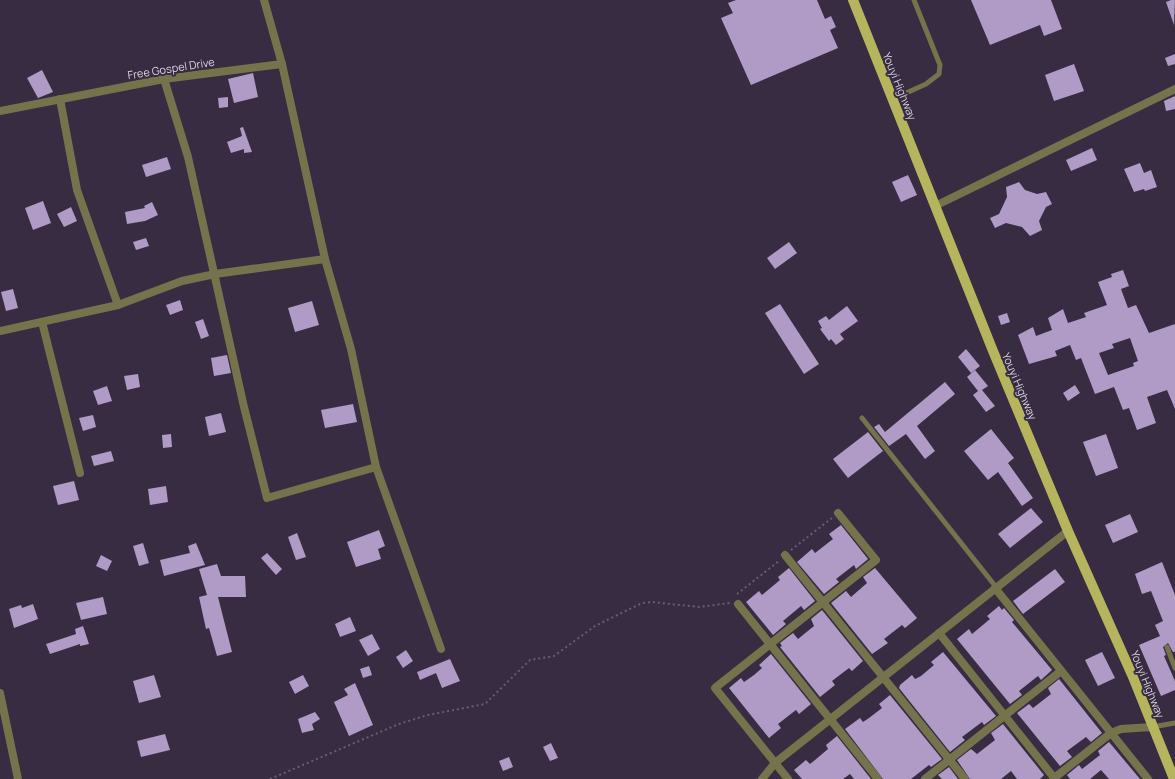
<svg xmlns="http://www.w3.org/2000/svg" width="1175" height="779" font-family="Manrope,sans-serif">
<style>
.building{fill:#b09ac6;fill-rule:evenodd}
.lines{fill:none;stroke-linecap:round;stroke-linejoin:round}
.path{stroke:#685e71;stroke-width:2;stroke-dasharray:2 3;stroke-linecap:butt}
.lane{stroke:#74734b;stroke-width:5}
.street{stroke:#74734b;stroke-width:8}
.primary{stroke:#b7b45e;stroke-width:10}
.labels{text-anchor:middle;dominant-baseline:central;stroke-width:4;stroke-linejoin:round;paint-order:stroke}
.street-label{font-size:11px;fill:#d9d2e0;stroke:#372c41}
</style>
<rect width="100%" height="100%" fill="#372c41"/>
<g class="building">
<path d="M736,0H817L825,19L831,16L836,27L830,30L838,48L751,85L721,18L733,13L728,3Z"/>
<path d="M971,0H1051L1062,29L1044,36L1040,25L990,45Z"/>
<path d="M1171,0H1175L1174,25L1166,2Z"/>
<path d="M1175,54V64L1168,66L1165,58Z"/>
<path d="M1074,64L1084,91L1054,101L1045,75Z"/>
<path d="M42,70L53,92L38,98L27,78Z"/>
<path d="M253,73L258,97L234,103L228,79Z"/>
<path d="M1175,96V109L1166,111L1164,101Z"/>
<path d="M228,97V107L219,108L218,98Z"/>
<path d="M243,127L252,152L244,153V149L231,153L227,142L242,136L240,128Z"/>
<path d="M1092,148L1097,160L1071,171L1066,160Z"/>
<path d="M167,157L171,169L146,177L142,165Z"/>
<path d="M1140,163L1144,173L1151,170L1157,187L1145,191L1144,189L1134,192L1124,169Z"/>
<path d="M908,175L917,195L901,202L892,182Z"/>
<path d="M1019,182L1025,190L1037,194L1046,192L1052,204L1046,207L1039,221L1042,230L1030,236L1022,227L1006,223L995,228L990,218L999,214L1007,197L1006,187Z"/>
<path d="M43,201L51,223L33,230L25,208Z"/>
<path d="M152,202L158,215L145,221L127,224L125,212L145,208L144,206Z"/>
<path d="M71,207L77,221L64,227L57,214Z"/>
<path d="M146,238L149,246L136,250L133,242Z"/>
<path d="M789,242L797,253L775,269L767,258Z"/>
<path d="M1123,270L1129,286L1121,289L1128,308L1136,305L1149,333L1175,324V409L1167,390L1147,397L1156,423L1137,430L1129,408L1123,410L1114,387L1095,394L1081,358L1076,360L1070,345L1055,351L1057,356L1029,364L1018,335L1033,327L1036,336L1052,330L1048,318L1063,309L1068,323L1086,317L1084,313L1107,305L1098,282L1112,277L1111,274ZM1130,338L1138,361L1133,363L1134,366L1108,375L1099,353L1114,348L1112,344Z"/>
<path d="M13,289L18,308L6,311L1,292Z"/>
<path d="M180,300L183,310L170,315L166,305Z"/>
<path d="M312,301L319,325L295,332L288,308Z"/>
<path d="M780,304L819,364L804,374L765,313Z"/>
<path d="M847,306L858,321L840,334L844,339L836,345L831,339L829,341L820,329L822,328L818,321L826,316L829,320Z"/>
<path d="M1007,313L1010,322L1001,325L998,316Z"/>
<path d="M203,319L209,336L201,339L195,322Z"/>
<path d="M966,349L980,366L971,373L958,357Z"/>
<path d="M227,355L231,373L214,376L211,358Z"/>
<path d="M975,370L988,386L982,390L995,406L986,412L973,395L978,391L967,377Z"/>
<path d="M138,374L140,387L127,390L124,376Z"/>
<path d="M945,382L955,394L917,426L935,451L925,459L906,434L889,446L874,427L879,424L885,432Z"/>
<path d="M1075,385L1080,393L1068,401L1063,393Z"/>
<path d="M107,386L112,401L98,405L93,391Z"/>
<path d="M353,404L357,422L325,428L321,410Z"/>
<path d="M221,413L226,432L209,436L205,417Z"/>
<path d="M93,415L96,427L83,431L79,418Z"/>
<path d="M991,429L1014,458L1008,463L1033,498L1022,506L998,472L988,480L964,451Z"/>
<path d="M868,432L883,451L848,478L833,459Z"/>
<path d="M171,434L172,447L163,448L162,435Z"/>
<path d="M1106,434L1118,468L1096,476L1083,442Z"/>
<path d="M111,451L114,461L94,466L91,456Z"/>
<path d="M74,481L79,500L58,505L53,486Z"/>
<path d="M166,486L168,502L150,505L148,489Z"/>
<path d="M1031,508L1043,522L1010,548L998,534Z"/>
<path d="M1130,514L1138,532L1113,543L1105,525Z"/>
<path d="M841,525L868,559L856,569L854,565L836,579L839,582L824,594L797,562L812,549L815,553L833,539L829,534Z"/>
<path d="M379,530L385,546L378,549L381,559L356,567L347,542Z"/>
<path d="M297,533L306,557L296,560L288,537Z"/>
<path d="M143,543L149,563L139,566L133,546Z"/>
<path d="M196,543L205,565L164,576L160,560L190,553L188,546Z"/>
<path d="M267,553L282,569L276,575L261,558Z"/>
<path d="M101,555L112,561L107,571L96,566Z"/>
<path d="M1162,562L1175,595V652H1173L1168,643L1163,647L1166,655L1164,656L1175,681V690L1161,696L1139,645L1160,636L1155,625L1163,621L1151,591L1142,594L1135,574Z"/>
<path d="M217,564L221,576H245L246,597H218L232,652L217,656L209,628L206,629L199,597L207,595L199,569Z"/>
<path d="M789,568L815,601L804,610L801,606L783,621L786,624L773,635L746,602L759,591L762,595L780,580L778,577Z"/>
<path d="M875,568L917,618L905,628L902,625L884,639L888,643L872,654L831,603L846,591L851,597L867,583L863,577Z"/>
<path d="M1055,569L1065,582L1023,614L1013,601Z"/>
<path d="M103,597L107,614L81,620L76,603Z"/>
<path d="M33,604L38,619L14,628L9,609L21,605L22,608Z"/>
<path d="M999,606L1002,610L1004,608L1014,620L1012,622L1052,670L1041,680L1038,676L1019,691L1022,695L1010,704L957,639L969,629L972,634L990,619L987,616Z"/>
<path d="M822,610L863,661L852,671L849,668L832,681L835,685L820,697L780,647L782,646L780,643L793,633L798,639L814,626L811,619Z"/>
<path d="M350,617L356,631L340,637L335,624Z"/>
<path d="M83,626L89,644L80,646V644L50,654L46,644L76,634L75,629Z"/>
<path d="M372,634L380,649L368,656L359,640Z"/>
<path d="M406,650L413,661L403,668L396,657Z"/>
<path d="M943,652L996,716L984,725L982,722L962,737L965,740L950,752L899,688L900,685L912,675L915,679L921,676L934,665L931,662Z"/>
<path d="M1102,652L1115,678L1098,686L1085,660Z"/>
<path d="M771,654L811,704L799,714L796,710L778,724L781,728L769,738L729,688L741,678L744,682L754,675L762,668L759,665Z"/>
<path d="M450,659L460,681L442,688L436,673L420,680L417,672Z"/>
<path d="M369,666L372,675L363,678L360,669Z"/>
<path d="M154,675L161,697L139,703L133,681Z"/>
<path d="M303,675L309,686L295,694L289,682Z"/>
<path d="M1059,679L1102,733L1091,742L1086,737L1067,751L1072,757L1060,766L1017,713L1029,704L1033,708L1051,694L1048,688Z"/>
<path d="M355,683L373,725L349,736L334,702L348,695L344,689Z"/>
<path d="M890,695L942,759L931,767L929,765L911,779H883L845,729L860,718L863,722L869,718L882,708L879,704Z"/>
<path d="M315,712L320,719L312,724L314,730L302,733L298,719Z"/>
<path d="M1003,724L1044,775L1040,779H1017L1011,771L1001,779H970L957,760L971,749L977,754L995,740L991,733Z"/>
<path d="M165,734L170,750L141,757L137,741Z"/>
<path d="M837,736L871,779H854L850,774L843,779H802L794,770L806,760L810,764L815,760L828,749L826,745Z"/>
<path d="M1109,742L1140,779H1109L1101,770L1090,779H1070L1067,775L1079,765L1082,769L1100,755L1098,751Z"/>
<path d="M551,743L558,758L550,761L543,747Z"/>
<path d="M509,757L513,767L503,771L499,761Z"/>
<path d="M949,767L958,779H942L938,775Z"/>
</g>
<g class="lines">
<g class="path">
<path d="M791,550L832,518"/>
<path d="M737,594L779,561"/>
<path d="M270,779L399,724L428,715L485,704L530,660L554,656L595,626L642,603L652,602L699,607L730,603"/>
</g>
<g class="lane">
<path d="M893,99L926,84L939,74L940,65L914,0"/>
<path d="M862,418L996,587"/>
<path d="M1167,647L1175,668"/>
<path d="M1152,727L1175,723"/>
</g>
<g class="street">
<path d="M282,64L325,259L351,349L376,467L441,649"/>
<path d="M164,79L188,157L244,407L267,498L376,467"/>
<path d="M60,99L77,190L118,305"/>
<path d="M0,111L164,79L282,64L264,0"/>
<path d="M935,206L1175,89"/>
<path d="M42,322L80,473"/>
<path d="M0,331L118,305L182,281L215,274L325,259"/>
<path d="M785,555L965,779"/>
<path d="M995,588L1148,779"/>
<path d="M738,604L878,779"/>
<path d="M939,633L1055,779"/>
<path d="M0,693L18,779"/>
<path d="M762,779L775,763L1068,531"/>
<path d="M788,779L715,688L876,560L838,513"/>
<path d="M925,779L1061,671"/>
<path d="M1053,779L1111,733L1121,729L1152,727"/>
</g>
<path class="primary" d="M853,0L993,351L1068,531L1133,677L1174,779"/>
</g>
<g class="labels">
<g class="street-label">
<text transform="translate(171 68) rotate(-9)">Free Gospel Drive</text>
<text transform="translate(900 86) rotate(68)">Youyi Highway</text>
<text transform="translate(1020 386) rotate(67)">Youyi Highway</text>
<text transform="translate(1148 684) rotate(68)">Youyi Highway</text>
</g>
</g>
</svg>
